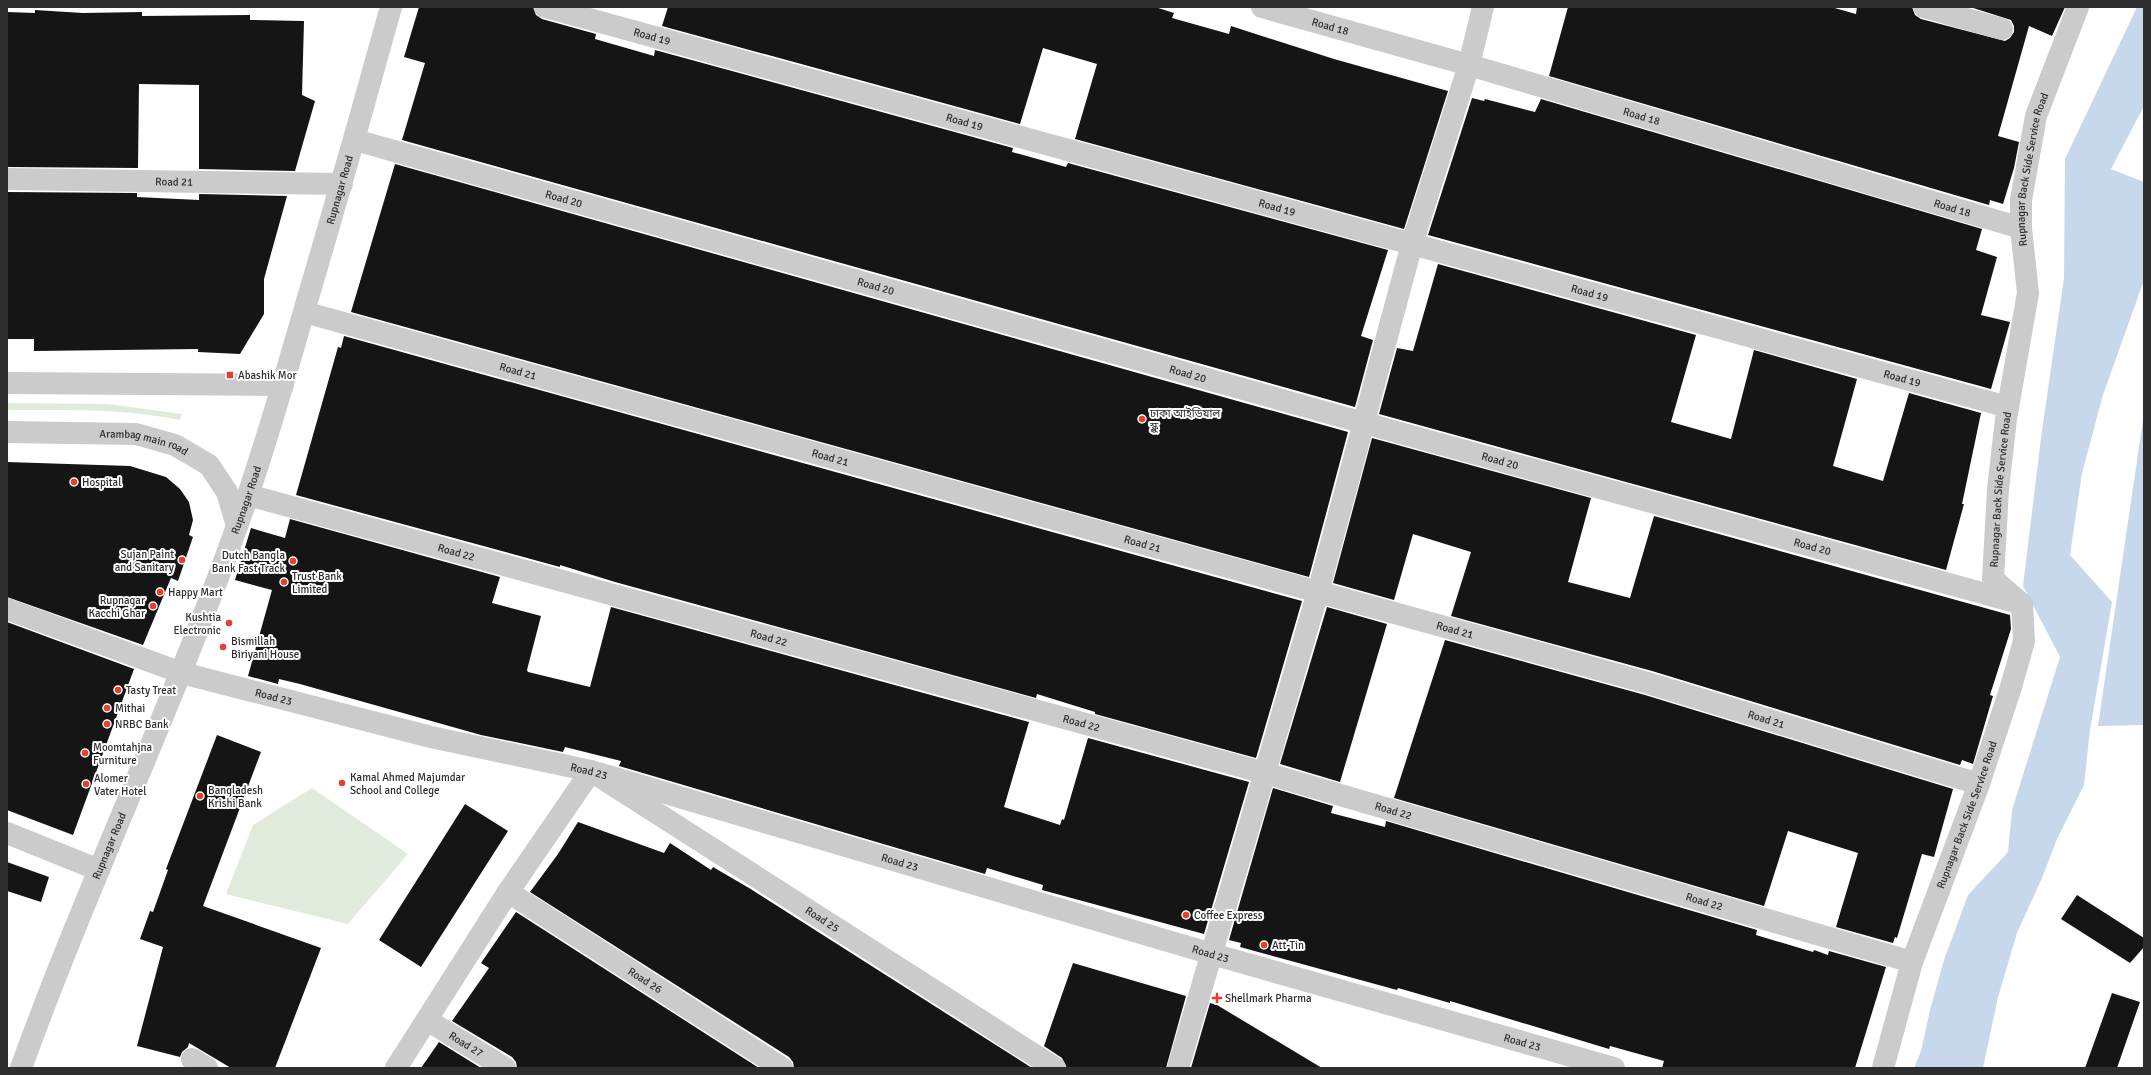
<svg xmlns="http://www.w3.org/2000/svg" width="2151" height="1075" font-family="Signika,'Noto Sans Bengali',sans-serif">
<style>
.green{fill:#e1ebdb}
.water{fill:#c7d8ec}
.building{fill:#151515}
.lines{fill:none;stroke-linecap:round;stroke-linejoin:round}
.minor{stroke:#cbcbcb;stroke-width:22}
.poi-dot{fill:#e63e2f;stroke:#fff;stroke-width:1.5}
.labels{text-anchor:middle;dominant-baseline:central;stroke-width:4;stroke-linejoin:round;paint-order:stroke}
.street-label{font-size:11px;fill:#2e2e2e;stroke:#fff}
.poi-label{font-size:11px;fill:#2e2e2e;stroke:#fff;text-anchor:start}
</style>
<rect width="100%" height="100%" fill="#fff"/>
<g class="green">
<path d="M7,403L108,404L182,414L180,420C122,408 65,410 7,410Z"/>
<path d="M312,788L408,854L348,924L226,894L253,825Z"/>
</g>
<g class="water">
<path d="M2137,7H2144V106L2111,169L2144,182V280L2103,395L2082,473L2070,555L2112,602L2090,730L2084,785L2057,839L2042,878L2017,933L1998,997L1983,1068H1914L1921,1051L1930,1010L1944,960L1968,895L2008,852L2012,810L2060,657L2023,586L2041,438L2064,278L2065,159Z"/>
<path d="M2144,413V725L2098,726Z"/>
</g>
<g class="building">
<path d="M419,7H533L536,15L542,19L596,34L595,39L654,56L655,50L1013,148L1012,152L1066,167L1068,163L1388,250L1361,336L1373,340L1355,407L402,140L425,63L404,57Z"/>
<path d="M668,7H1155L1174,13L1172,18L1229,34L1231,26L1334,59L1448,91L1404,229L1075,139L1097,64L1043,48L1020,124L662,26Z"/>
<path d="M1568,7H1831L1856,14L1857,7H1912L1915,15L1921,19L2005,41L2010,38L2014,32V26L2011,20L1970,7H2065L2052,36L2029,26L1998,136L2019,142L2014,168L2003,204L1990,200L1989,205L1549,76Z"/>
<path d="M35,10L83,13L142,12V16L250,15V20L304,21L302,95L315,101L295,171L199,169V85L139,84L138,168L7,167V12L35,13Z"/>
<path d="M1472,98L1484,101L1485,99L1535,112L1541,99L1982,229L1976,250L1997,257L1981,315L2010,322L1991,389L1428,235Z"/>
<path d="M395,164L1348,432L1309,577L351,312Z"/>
<path d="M7,192L137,193V197L199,200V194L287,196L264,279V314L240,354L198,352V349L34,351V339H7Z"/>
<path d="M1438,264L1696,335L1671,422L1731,439L1754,350L1857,379L1833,466L1883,481L1909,393L1981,413L1962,504H1964L1946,570L1379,414L1397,348L1413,351Z"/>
<path d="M344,336L1302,601L1256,758L1095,714V712L1037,694L1036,698L615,582L560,565V567L296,495L338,347L341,348Z"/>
<path d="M1372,438L1591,498L1568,582L1630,598L1654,516L2010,615L2011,629L1990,695L1993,696L1973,764L1962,760L1960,765L1652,671L1451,616L1471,552L1413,534L1394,600L1333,583Z"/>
<path d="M7,462L130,466L166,477L180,489L189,502L193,520L189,535L193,537L178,581L171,578L143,645L7,597Z"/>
<path d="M290,519L500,577L492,603L541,616L527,670L528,672L590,687L611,607L1029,722L1004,807L1060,825L1062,819L1064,820L1088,738L1249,782L1204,934L1042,890L1043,885L987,868L985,874L619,766L621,761L565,747L563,752L481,735L300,684L279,679L278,684L248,676L272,590L235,580L251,528L285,538Z"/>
<path d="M1327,607L1387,624L1340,782L1280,764Z"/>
<path d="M7,622L134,669L73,835L7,810Z"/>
<path d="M1445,640L1645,695L1953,789L1934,857L1922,854L1897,938L1895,937L1893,943L1836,927L1858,853L1788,831L1764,906L1394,798Z"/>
<path d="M217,735L261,752L203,906L321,948L275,1068H231L189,1043L188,1047L182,1052L180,1057L137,1046L163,947L140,939L150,911L153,912L168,870L166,869Z"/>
<path d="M1273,788L1333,806L1331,813L1385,827L1386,821L1757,930L1756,935L1813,952L1814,950L1828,955L1829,951L1886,967L1855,1068H1662L1664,1061L1610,1046L1609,1049L1450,1001V1003L1398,988L1397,990L1240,947L1241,943L1229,940Z"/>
<path d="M465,804L508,831L421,967L379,940Z"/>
<path d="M578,822L664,853L670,843L711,870L713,867L749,888L1032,1068H794L793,1062L789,1057L530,892L558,854Z"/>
<path d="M7,862L49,877L41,902L7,891Z"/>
<path d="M2077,895L2144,938V947L2130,963L2061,919Z"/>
<path d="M516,912L759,1068H517L516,1062L512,1057L452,1021L489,968L481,963Z"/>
<path d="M1073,963L1186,996L1166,1068H1067L1062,1058L1044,1046Z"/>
<path d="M2112,993L2140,1002L2117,1068H2085Z"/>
<path d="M1210,1003L1217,1005L1322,1068H1191Z"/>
<path d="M439,1042L481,1068H421Z"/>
</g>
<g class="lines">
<g class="minor">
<path id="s1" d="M545,7L2008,407"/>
<path id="s2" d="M1262,7L1469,65L2021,228"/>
<path d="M1924,7L2002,29"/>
<path id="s3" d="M355,140L1364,423L2022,604"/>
<path id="s4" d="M7,179L342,184"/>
<path id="s5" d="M304,312L1648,683L1979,784"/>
<path d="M7,383L283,385"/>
<path id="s6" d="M7,432L136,434L175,445L209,465L227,492L237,526"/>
<path id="s7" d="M248,495L1265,773L1912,962"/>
<path id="s8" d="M7,609L182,673L431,737L591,771L1212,954L1614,1068"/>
<path d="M7,833L99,870"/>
<path id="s9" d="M508,892L782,1068"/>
<path id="s10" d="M427,1020L505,1068"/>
<path d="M192,1059L207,1068"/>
<path id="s11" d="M21,1068C91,875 181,689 248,495C270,431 288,366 307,301C336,203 364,105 391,7"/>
<path id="s12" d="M396,1068L508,892L591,771L1055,1068"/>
<path d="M1178,1068L1318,592L1412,244L1469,65L1483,7"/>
<path id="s13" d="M1883,1068L1912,962L1979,784L2011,687L2024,641L2022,604L1993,579L1998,489L2006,419L2028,293L2021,228V200L2036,116L2078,7"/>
</g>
</g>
<g class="poi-dot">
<rect x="226" y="371" width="8" height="8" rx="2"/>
<circle cx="1142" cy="419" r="4"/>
<circle cx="74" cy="482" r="4"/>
<circle cx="182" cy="560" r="4"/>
<circle cx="293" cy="561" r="4"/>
<circle cx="284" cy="582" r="4"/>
<circle cx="160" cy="592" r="4"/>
<circle cx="153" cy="606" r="4"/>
<circle cx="229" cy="623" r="4"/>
<circle cx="223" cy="647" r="4"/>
<circle cx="118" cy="690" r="4"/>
<circle cx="107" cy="708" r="4"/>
<circle cx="107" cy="724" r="4"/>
<circle cx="85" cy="753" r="4"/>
<circle cx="342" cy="783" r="4"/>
<circle cx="86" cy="784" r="4"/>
<circle cx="200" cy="796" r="4"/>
<circle cx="1186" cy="915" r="4"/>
<circle cx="1264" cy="945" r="4"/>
<path d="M1215 992h4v4h4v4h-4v4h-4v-4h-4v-4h4z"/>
</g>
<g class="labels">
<g class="street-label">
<text stroke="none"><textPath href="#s2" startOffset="71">Road 18</textPath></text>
<text stroke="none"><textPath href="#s1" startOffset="111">Road 19</textPath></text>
<text stroke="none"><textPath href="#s2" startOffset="395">Road 18</textPath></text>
<text stroke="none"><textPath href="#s1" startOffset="435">Road 19</textPath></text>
<text stroke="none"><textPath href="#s13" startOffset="939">Rupnagar Back Side Service Road</textPath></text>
<text stroke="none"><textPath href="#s4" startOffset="167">Road 21</textPath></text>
<text stroke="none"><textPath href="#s11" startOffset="935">Rupnagar Road</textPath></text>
<text stroke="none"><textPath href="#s3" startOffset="217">Road 20</textPath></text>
<text stroke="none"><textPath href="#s1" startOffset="759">Road 19</textPath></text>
<text stroke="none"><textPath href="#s2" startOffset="719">Road 18</textPath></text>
<text stroke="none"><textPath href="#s3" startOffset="541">Road 20</textPath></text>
<text stroke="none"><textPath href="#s1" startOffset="1083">Road 19</textPath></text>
<text stroke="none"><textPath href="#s5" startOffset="222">Road 21</textPath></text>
<text stroke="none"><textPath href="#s3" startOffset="865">Road 20</textPath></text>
<text stroke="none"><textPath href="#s1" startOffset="1407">Road 19</textPath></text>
<text stroke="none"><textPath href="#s6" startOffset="138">Arambag main road</textPath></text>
<text stroke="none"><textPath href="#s5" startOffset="546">Road 21</textPath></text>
<text stroke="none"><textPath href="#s3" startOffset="1189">Road 20</textPath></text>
<text stroke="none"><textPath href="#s13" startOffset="615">Rupnagar Back Side Service Road</textPath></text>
<text stroke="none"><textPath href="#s11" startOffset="611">Rupnagar Road</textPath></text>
<text stroke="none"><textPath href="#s5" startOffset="870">Road 21</textPath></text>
<text stroke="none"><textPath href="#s3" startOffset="1513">Road 20</textPath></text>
<text stroke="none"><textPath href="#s7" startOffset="216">Road 22</textPath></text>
<text stroke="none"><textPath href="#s5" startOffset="1194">Road 21</textPath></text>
<text stroke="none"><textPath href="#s7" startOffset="540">Road 22</textPath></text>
<text stroke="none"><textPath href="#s8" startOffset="281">Road 23</textPath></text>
<text stroke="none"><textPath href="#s5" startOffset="1518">Road 21</textPath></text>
<text stroke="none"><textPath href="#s7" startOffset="864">Road 22</textPath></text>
<text stroke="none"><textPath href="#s8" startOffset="605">Road 23</textPath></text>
<text stroke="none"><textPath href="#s7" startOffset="1188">Road 22</textPath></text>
<text stroke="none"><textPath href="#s13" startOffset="267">Rupnagar Back Side Service Road</textPath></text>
<text stroke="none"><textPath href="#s11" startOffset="239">Rupnagar Road</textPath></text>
<text stroke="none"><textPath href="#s8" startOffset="929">Road 23</textPath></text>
<text stroke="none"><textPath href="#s7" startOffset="1512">Road 22</textPath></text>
<text stroke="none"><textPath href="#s12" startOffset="630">Road 25</textPath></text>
<text stroke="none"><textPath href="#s8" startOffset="1253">Road 23</textPath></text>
<text stroke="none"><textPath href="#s9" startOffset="163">Road 26</textPath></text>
<text stroke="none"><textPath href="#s8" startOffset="1577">Road 23</textPath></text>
<text stroke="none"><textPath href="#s10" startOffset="46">Road 27</textPath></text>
</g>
<g class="poi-label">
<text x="238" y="375">Abashik Mor</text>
<text x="1150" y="413">ঢাকা আইডিয়াল<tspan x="1150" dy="13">স্কুল</tspan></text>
<text x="82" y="482">Hospital</text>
<text x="174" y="554" text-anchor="end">Sujan Paint<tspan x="174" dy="13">and Sanitary</tspan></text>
<text x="285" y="555" text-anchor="end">Dutch Bangla<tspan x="285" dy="13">Bank Fast Track</tspan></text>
<text x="292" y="576">Trust Bank<tspan x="292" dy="13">Limited</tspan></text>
<text x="168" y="592">Happy Mart</text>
<text x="145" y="600" text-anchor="end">Rupnagar<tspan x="145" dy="13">Kacchi Ghar</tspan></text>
<text x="221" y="617" text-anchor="end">Kushtia<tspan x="221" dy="13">Electronic</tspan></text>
<text x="231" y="641">Bismillah<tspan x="231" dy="13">Biriyani House</tspan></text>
<text x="126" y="690">Tasty Treat</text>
<text x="115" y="708">Mithai</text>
<text x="115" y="724">NRBC Bank</text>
<text x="93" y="747">Moomtahjna<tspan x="93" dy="13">Furniture</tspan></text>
<text x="350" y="777">Kamal Ahmed Majumdar<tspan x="350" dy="13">School and College</tspan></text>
<text x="94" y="778">Alomer<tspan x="94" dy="13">Vater Hotel</tspan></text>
<text x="208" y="790">Bangladesh<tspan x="208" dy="13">Krishi Bank</tspan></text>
<text x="1194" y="915">Coffee Express</text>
<text x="1272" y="945">Att-Tin</text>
<text x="1225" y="998">Shellmark Pharma</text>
</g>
</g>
<rect width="2151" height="1075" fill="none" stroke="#2e2e2e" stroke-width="16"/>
</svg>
